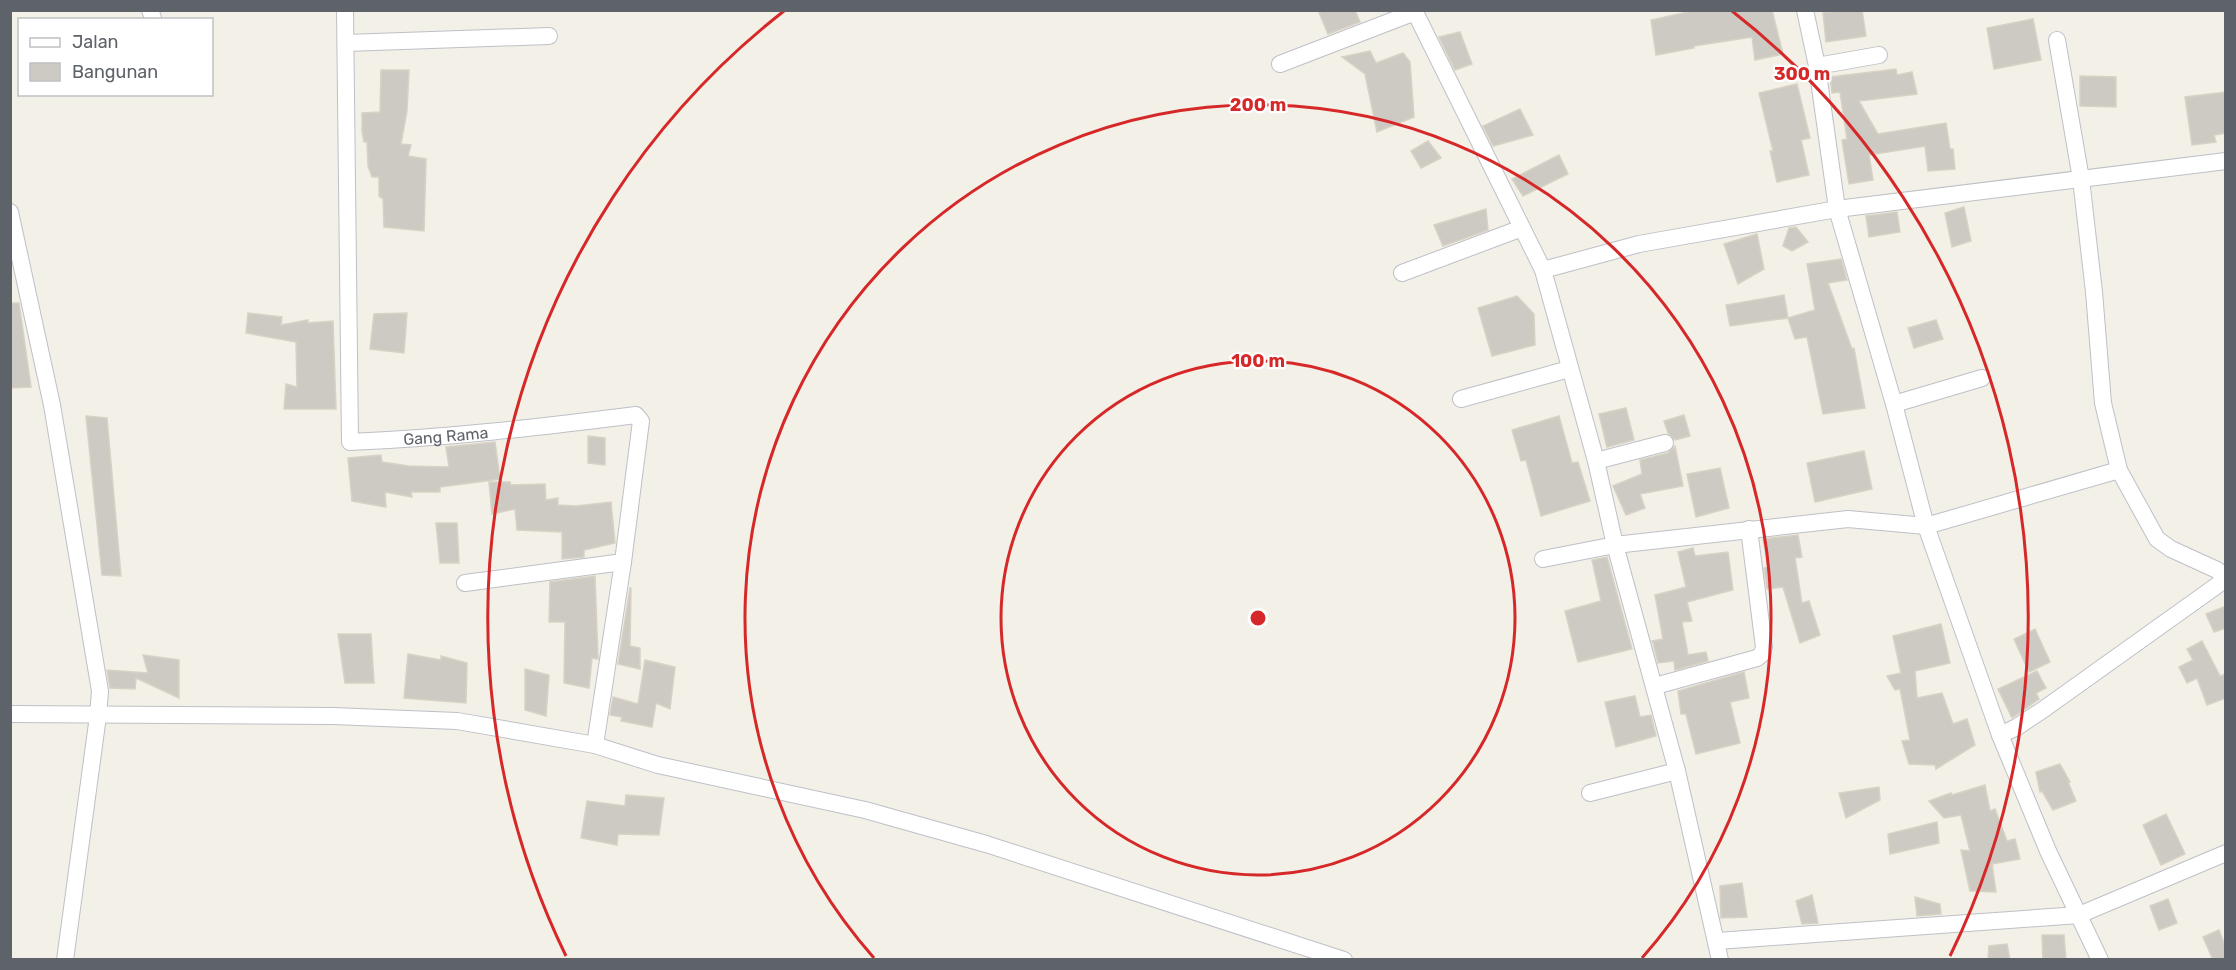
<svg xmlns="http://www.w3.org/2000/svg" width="2236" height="970" font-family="Rubik,sans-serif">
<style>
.building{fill:#cdcac4;stroke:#d8d2c4;stroke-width:1.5}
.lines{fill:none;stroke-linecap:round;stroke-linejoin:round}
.street-casing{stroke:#bec0c7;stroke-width:18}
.street{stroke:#fff;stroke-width:16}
.ring{fill:none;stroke:#d62828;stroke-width:3}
.labels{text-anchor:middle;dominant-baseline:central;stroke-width:4.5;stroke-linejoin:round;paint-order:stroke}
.street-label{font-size:16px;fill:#5e6269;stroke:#fff}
.centre{fill:#d62828;stroke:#fff;stroke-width:3}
.ring-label{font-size:18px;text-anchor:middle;font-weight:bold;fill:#d62828;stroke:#fff;stroke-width:4.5;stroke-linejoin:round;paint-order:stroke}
</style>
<rect width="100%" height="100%" fill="#f2f0e7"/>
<g class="building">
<path d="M1318,10H1355L1360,22L1328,34Z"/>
<path d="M1697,10H1772L1783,54L1755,60L1752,37L1694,46V48L1656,55L1651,20Z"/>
<path d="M1844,10H1862L1866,36L1826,42L1823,13Z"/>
<path d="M2033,19L2041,60L1994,69L1987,28Z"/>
<path d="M1460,32L1472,64L1455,70L1439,37Z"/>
<path d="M1370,51L1376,63L1403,53L1410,62L1414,117L1377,132L1365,74L1342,57Z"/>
<path d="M1896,69L1897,75L1912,72L1917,94L1859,101L1878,134L1946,123L1950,149H1953L1955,169L1928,171L1925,146L1869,155L1873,180L1849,184L1842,140L1847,139L1840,92L1832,93L1830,77Z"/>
<path d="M381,70H409L407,111L401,144L411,145L408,156L426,159L424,231L384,227L383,199L379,196V177H372L368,166L367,142H364L362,131V113L380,112Z"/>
<path d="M2080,76L2116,77V107L2080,106Z"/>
<path d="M1797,84L1810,138L1801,140L1809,175L1777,182L1770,151H1773L1759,93Z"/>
<path d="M2226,92V133L2214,135L2216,142L2192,145L2185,97Z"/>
<path d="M1520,109L1533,135L1493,146L1483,126Z"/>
<path d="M1428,141L1441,158L1421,168L1411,151Z"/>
<path d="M1559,155L1568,174L1523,196L1512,179Z"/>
<path d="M1964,207L1971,241L1952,247L1945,213Z"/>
<path d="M1486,209L1488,230L1443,246L1434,225Z"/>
<path d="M1897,212L1900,232L1869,237L1866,216Z"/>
<path d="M1796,227L1808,242L1792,251L1783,246L1789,228Z"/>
<path d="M1757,234L1764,269L1738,284L1724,244Z"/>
<path d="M1841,259L1847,280L1828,283L1852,349L1854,348L1865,408L1823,414L1807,337L1795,339L1788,318L1815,310L1807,264Z"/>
<path d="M1784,295L1788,318L1730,326L1726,305Z"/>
<path d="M1517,296L1534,314L1535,345L1492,356L1478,308Z"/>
<path d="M10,303H19L31,387L10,388Z"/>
<path d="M248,313L282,317L281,325L308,320V323L333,321L336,409H284L286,384L297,387L296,342L246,333Z"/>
<path d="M407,313L404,353L370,349L374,314Z"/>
<path d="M1936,320L1943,339L1914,348L1908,328Z"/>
<path d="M1626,408L1634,440L1607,447L1599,414Z"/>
<path d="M1684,415L1690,436L1675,440L1668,433L1664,421Z"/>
<path d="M86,416L107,418L121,576L102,575Z"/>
<path d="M1559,416L1572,463L1578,462L1590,501L1541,516L1526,460L1521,461L1512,430Z"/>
<path d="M588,436L605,438V465L588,463Z"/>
<path d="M495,442L500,479L440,487V492H411L412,497L385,492L386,507L352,501L348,458L381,455L382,462L409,466L449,467L446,447Z"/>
<path d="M1675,446L1683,486L1640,494L1645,508L1626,515L1613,486L1642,474L1640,460L1668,453Z"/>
<path d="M1864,451L1872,489L1815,502L1807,463Z"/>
<path d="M1720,468L1729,508L1696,517L1687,474Z"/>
<path d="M489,482H510L511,485L545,484L546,500L558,498V505L576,506L611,502L615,543L584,550V557L562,559V532L517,530L515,509L492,514Z"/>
<path d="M436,523H457L459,563H440Z"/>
<path d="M1798,535L1802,557L1795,558L1802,603L1809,601L1820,635L1800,643L1783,587L1767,589L1764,568L1768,567L1763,539Z"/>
<path d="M1693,548L1695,556L1728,552L1733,590L1687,602L1692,621L1682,622L1688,655L1706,652L1708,661L1675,670L1674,661L1658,663L1653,643L1652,641L1663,639L1655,595L1686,587L1678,552Z"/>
<path d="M1607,557L1632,649L1578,662L1565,611L1601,601L1592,560Z"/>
<path d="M595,576L598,658V659L592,658L589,688L564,683L565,622H549L550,582Z"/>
<path d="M630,588H631L630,646L640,648V669L618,664Z"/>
<path d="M2226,606V628L2214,632L2206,614Z"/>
<path d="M1941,624L1950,663L1915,671L1917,698L1942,693L1953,724L1967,719L1975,745L1936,769L1935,765L1909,764L1902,741L1910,740L1900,689L1895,690L1887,676L1901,673L1893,636Z"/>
<path d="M2035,629L2050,662L2029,672L2014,639Z"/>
<path d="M338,634H371L374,683H345Z"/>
<path d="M2202,641L2220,676L2226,674V698L2207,705L2197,678L2187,683L2179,667L2193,660L2187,649Z"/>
<path d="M408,654L441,660V656L467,663L466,703L404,698Z"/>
<path d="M143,655L179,660V698L136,678L135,689L110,688L107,670L148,673Z"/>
<path d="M645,660L675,667L670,709L656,703L652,727L621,721L622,717L610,715L613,697L638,704Z"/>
<path d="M525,669L549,675L546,716L525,710Z"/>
<path d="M2037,671L2046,688L2036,693L2039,699L2012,718L1998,689Z"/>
<path d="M1744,672L1749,698L1730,702L1740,743L1696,754L1686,714H1681L1678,691Z"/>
<path d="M1635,696L1640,717L1651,715L1656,736L1616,747L1605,702Z"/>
<path d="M2060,764L2070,782H2068L2076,801L2053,810L2042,791L2040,792L2036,772Z"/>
<path d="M1985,785L1990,811L1995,809L2007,841L2015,839L2020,859L1992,864L1996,892L1970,891L1961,850L1970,851L1961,815L1944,818L1929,801L1951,793L1952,795Z"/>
<path d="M1879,787L1880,800L1846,818L1839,793Z"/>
<path d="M626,795L664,798L659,835L618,834L617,845L581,838L587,801L625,806Z"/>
<path d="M2166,814L2185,854L2161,865L2143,825Z"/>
<path d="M1937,822L1939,843L1890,854L1888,834Z"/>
<path d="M1742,883L1747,917L1721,918L1720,886Z"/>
<path d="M1812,895L1818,923L1802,924L1796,901Z"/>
<path d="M1915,897L1940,904L1941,914L1917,916Z"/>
<path d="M2168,899L2177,923L2159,930L2150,906Z"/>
<path d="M2219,930L2226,948V960H2213L2203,937Z"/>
<path d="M2042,935H2064L2066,960H2043Z"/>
<path d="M2007,944L2010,960H1988L1989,946Z"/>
</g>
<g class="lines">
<defs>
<g id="street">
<path d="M150,10L153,18"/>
<path id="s1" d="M345,10L350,442C446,438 541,427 636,415L641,421L623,562L595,745"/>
<path d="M1414,10L1543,270L1596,461L1615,545L1677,771L1720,960"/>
<path d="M1805,10L1817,66L1837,209L1894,404L1926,526L2000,735L2048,851L2100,960"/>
<path d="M2057,40L2081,179L2094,292L2103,403L2119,470L2157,539L2171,549L2217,570L2226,578"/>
<path d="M346,43L549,36"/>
<path d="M1280,64L1415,12"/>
<path d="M1817,66L1879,55"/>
<path d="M10,212L52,405L100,691L98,716L65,960"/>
<path d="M1543,270L1639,244L1837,209L2226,161"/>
<path d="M1402,273L1522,228"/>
<path d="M1461,399L1569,369"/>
<path d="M1894,404L1982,378"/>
<path d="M1596,461L1665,443"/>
<path d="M1543,559L1615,545L1848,519L1926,526L2119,470"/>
<path d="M465,583L623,562"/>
<path d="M1655,686L1757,658L1762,654L1764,647L1749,529"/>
<path d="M10,714L333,716L457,721L595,745L658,765L865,810L986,844L1344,960"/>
<path d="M2000,735L2017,727L2044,709L2226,579"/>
<path d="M1590,793L1677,771"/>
<path d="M1717,941L2079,915L2226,853"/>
</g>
</defs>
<use href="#street" class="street-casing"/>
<use href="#street" class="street"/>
</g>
<g class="ring">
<circle cx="1258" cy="618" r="257"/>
<path d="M874 958A513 513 0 1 1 1642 958"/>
<path d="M566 956A770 770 0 0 1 784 11M1732 11A770 770 0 0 1 1950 956"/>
</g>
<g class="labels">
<g class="street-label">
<text stroke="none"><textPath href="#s1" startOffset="528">Gang Rama</textPath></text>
</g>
</g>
<circle cx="1258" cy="618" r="9" class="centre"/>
<g class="ring-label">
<text x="1802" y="80">300 m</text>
<text x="1258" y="111">200 m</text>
<text x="1258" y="367">100 m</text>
</g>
<rect width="2236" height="970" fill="none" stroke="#5e6269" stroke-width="24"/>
<rect x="18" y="18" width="195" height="78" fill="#ffffff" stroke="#bfc0c3" stroke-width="1.5"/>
<rect x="30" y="38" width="30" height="9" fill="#ffffff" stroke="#bfc0c3" stroke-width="1.5"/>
<text x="72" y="48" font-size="18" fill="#5e6269">Jalan</text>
<rect x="30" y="63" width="30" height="18" fill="#cdcac4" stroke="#bfc0c3" stroke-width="1.5"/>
<text x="72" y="78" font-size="18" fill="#5e6269">Bangunan</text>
</svg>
